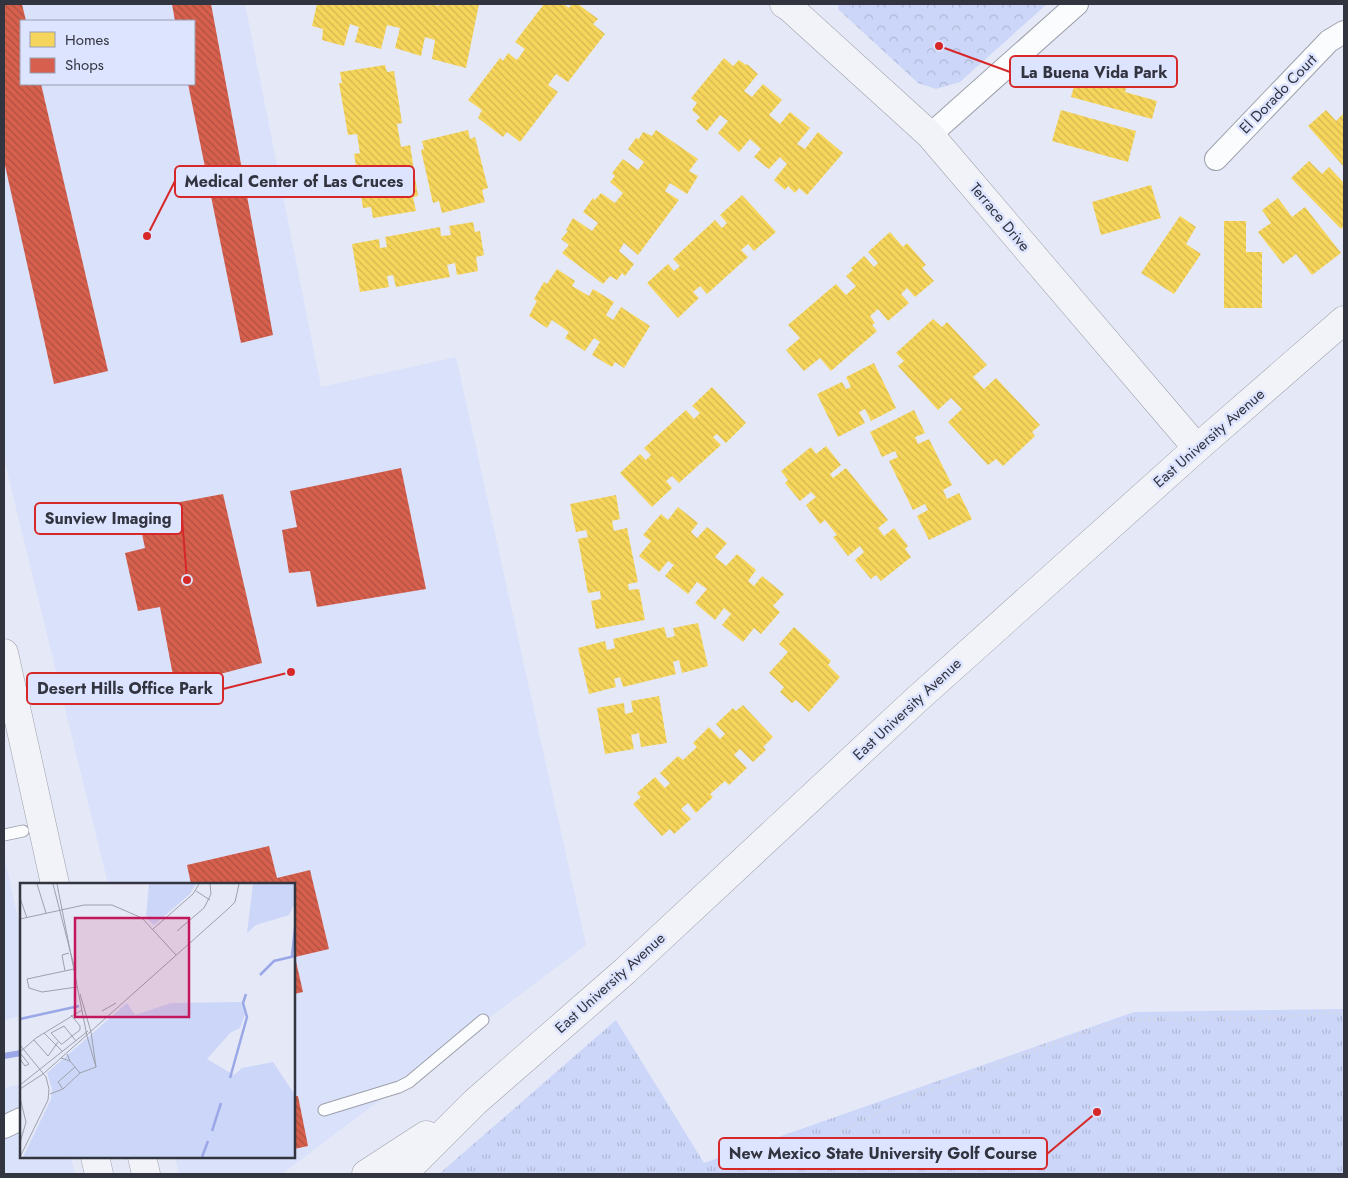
<svg xmlns="http://www.w3.org/2000/svg" width="1348" height="1178" font-family="Jost,sans-serif">
<style>
.built{fill:#dae1fa;fill-rule:evenodd}
.grass{fill:url(#grass-tufts)}
.forest{fill:url(#forest-crowns)}
.homes{fill:url(#homes-back-hatch)}
.shops{fill:url(#shops-back-hatch)}
.lines{fill:none;stroke-linecap:round;stroke-linejoin:round}
.stream{stroke:#9aa8e7;stroke-width:6}
.lane-casing{stroke:#9da0ab;stroke-width:13}
.street-casing{stroke:#9da0ab;stroke-width:24}
.secondary-casing{stroke:#9da0ab;stroke-width:29}
.path{stroke:#d7d9de;stroke-width:3;stroke-dasharray:1 4;stroke-linecap:butt}
.lane{stroke:#fbfcfe;stroke-width:11}
.street{stroke:#fbfcfe;stroke-width:22}
.secondary{stroke:#f2f3f8;stroke-width:28}
.labels{text-anchor:middle;dominant-baseline:central;stroke-width:5;stroke-linejoin:round;paint-order:stroke}
.street-label{font-size:15px;fill:#32343f;stroke:#dde4ff}
.inset-river{fill:none;stroke:#9aa8e7;stroke-width:2.5}
.inset-road{fill:none;stroke:#9da1ad;stroke-width:1}
.view{fill:#c2185b;fill-opacity:0.15;stroke:#c2185b;stroke-width:2.5}
.inset-edge{fill:none;stroke:#32343f;stroke-width:2.5}
.leader{fill:none;stroke:#d62828;stroke-width:2}
.callout-dot{fill:#d62828;stroke:#dde4ff;stroke-width:2}
.callout{fill:#dde4ff;stroke:#d62828;stroke-width:2}
.callout-label{font-size:16px;text-anchor:middle;font-weight:bold;fill:#32343f}
</style>
<defs>
<pattern id="grass-tufts" width="24" height="20" patternUnits="userSpaceOnUse" patternTransform="scale(1.25)"><rect width="24" height="20" fill="#ccd6f8"/><path d="M3 7l-1-3M5 7V3M7 7l1-3M15 17l-1-3M17 17v-4M19 17l1-3" fill="none" stroke="#b0b8d6"/></pattern>
<pattern id="forest-crowns" width="20" height="18" patternUnits="userSpaceOnUse" patternTransform="scale(1.25)"><rect width="20" height="18" fill="#ccd6f8"/><path d="M2 6a3 3 0 1 1 6 0M12 15a3 3 0 1 1 6 0" fill="none" stroke="#b0b8d6"/></pattern>
<pattern id="homes-back-hatch" width="6" height="6" patternUnits="userSpaceOnUse" patternTransform="scale(1.25)"><rect width="6" height="6" fill="#f6d55c"/><path d="M-1 5l2 2M0 0l6 6M5-1l2 2" fill="none" stroke="#d3b751"/></pattern>
<pattern id="shops-back-hatch" width="6" height="6" patternUnits="userSpaceOnUse" patternTransform="scale(1.25)"><rect width="6" height="6" fill="#d6604d"/><path d="M-1 5l2 2M0 0l6 6M5-1l2 2" fill="none" stroke="#ae5041"/></pattern>
</defs>
<rect width="100%" height="100%" fill="#e5e9f7"/>
<g class="built">
<path d="M4,4H245L321,387L456,357L586,945L282,1174H179L175,1157H294V884H108L4,459ZM21,21H194V84H21Z"/>
<path d="M4,854L21,933V1016L4,1020Z"/>
<path d="M21,1084V1157H71L75,1174H4V1088Z"/>
</g>
<path class="grass" d="M1344,1009V1174H439L616,1020L704,1163L1134,1012Z"/>
<path class="forest" d="M839,4H1047L960,82L936,89L918,83L838,9Z"/>
<g class="homes">
<path d="M317,4H432L439,6V4H479L466,68L432,59L435,40L425,37L421,56L395,48L400,28L387,25L381,49L355,42L359,27L350,24L344,46L322,40L323,29L312,26Z"/>
<path d="M544,4H563L569,8L572,4H578L598,19L593,24L605,34L568,82L556,74L548,85L558,92L520,142L507,132L503,137L478,118L482,110L468,100L500,58L503,61L508,53L517,60L525,49L515,42Z"/>
<path d="M724,58L733,66L739,60L746,65L747,64L758,74L744,91L752,97L763,84L782,100L769,115L780,124L790,112L810,128L797,144L805,149L818,132L843,153L807,195L799,188L795,193L788,186L785,190L774,180L787,164L780,157L769,169L754,157L761,149L750,139L739,152L718,133L728,121L720,115L707,131L696,121L700,117L692,110L697,103L691,98Z"/>
<path d="M1081,61L1130,74L1125,92L1157,101L1152,119L1071,97Z"/>
<path d="M385,65L387,72L394,71L402,123L397,124L401,147L410,145L418,196L413,197L416,211L373,218L371,207L363,208L354,154L360,153L357,134L348,135L339,83H342L340,72Z"/>
<path d="M1061,110L1136,131L1128,162L1052,141Z"/>
<path d="M1326,110L1336,121L1344,113V167L1308,126Z"/>
<path d="M468,130L470,139L475,137L488,188L482,190L485,202L442,213L439,201L433,203L421,150L424,149L422,141Z"/>
<path d="M656,130L698,159L689,171L698,176L687,194L670,183L665,191L679,200L638,255L624,243L619,251L634,264L625,276L622,273L617,280L610,276L603,284L562,253L569,245L561,239L568,231L566,230L573,218L592,231L598,223L583,212L593,198L595,200L601,193L615,203L623,193L610,182L615,176L612,173L623,159L638,170L644,162L628,149L636,138L639,139L643,132L652,136Z"/>
<path d="M1309,161L1322,174L1329,167L1344,183V226L1341,229L1291,178Z"/>
<path d="M1151,185L1161,218L1101,235L1092,202Z"/>
<path d="M742,195L776,232L754,251L748,244L741,250L748,257L707,294L700,286L693,292L699,298L678,318L647,283L668,264L674,271L680,266L673,259L715,220L722,228L727,223L720,215Z"/>
<path d="M1278,198L1292,217L1305,207L1341,253L1312,275L1296,254L1283,264L1258,232L1271,223L1262,210Z"/>
<path d="M1180,216L1196,227L1186,244L1201,254L1174,294L1141,273Z"/>
<path d="M1224,221H1246V252H1262V308H1224Z"/>
<path d="M473,222L475,232L480,231L484,255L476,257L478,271L457,275L455,263L447,265L450,277L396,287L393,275L387,276L389,287L360,292L352,244L379,239L380,248L387,247L385,237L440,227L441,236L451,235L449,226Z"/>
<path d="M890,232L903,247L907,243L926,265L922,268L934,281L915,297L907,288L901,294L909,303L888,321L878,309L870,316L875,323L872,325L877,331L831,371L820,358L804,371L786,350L800,338L788,325L836,284L846,295L856,286L846,276L853,270L851,268L864,256L874,267L878,263L868,252Z"/>
<path d="M557,269L575,281L572,286L589,296L593,289L614,302L606,315L613,320L621,307L650,326L624,368L615,362L612,367L592,355L600,342L594,338L585,351L565,338L569,332L552,320L547,328L529,316L537,301L534,299L544,282L547,284Z"/>
<path d="M933,319L942,327L947,322L987,365L973,377L984,389L996,378L1040,425L1032,432L1035,436L1003,466L996,459L988,465L948,422L962,409L951,398L938,410L898,366L904,361L896,353Z"/>
<path d="M874,363L896,408L871,421L865,409L859,412L865,423L838,437L817,394L842,382L846,389L851,387L846,377Z"/>
<path d="M712,387L746,423L726,443L717,434L713,437L721,445L679,483L672,476L666,481L672,488L652,507L620,473L640,454L646,460L651,455L644,448L686,410L694,419L700,413L692,406Z"/>
<path d="M914,410L925,433L915,437L918,444L929,439L952,485L943,490L947,499L959,493L972,519L929,540L917,516L928,510L925,504L913,510L889,461L898,457L895,451L882,457L870,432Z"/>
<path d="M826,446L841,465L830,474L833,478L846,468L888,520L878,528L884,536L894,528L908,546L905,549L911,557L881,581L876,575L871,579L855,560L864,552L860,546L848,556L833,537L837,535L825,520L820,524L806,505L816,497L811,492L800,501L785,483L788,480L781,471L811,447L816,454Z"/>
<path d="M616,495L620,519L612,521L614,531L627,528L638,582L628,584L629,590L639,589L645,620L596,629L591,601L601,599L600,591L588,593L578,539L588,537L586,530L576,532L570,504Z"/>
<path d="M678,507L698,523L691,532L697,538L707,527L727,543L715,557L726,566L737,554L756,570L748,581L754,586L762,576L784,594L773,606L780,612L761,634L754,628L743,642L722,625L731,614L724,608L715,620L695,603L707,589L697,582L688,594L665,576L674,565L668,561L659,572L639,556L651,541L643,535L661,514L668,520Z"/>
<path d="M698,623L708,666L682,673L679,660L673,662L676,674L623,687L620,677L614,679L616,687L589,694L578,648L605,641L607,650L615,648L613,639L664,627L667,638L675,636L673,628Z"/>
<path d="M794,627L831,661L828,665L840,677L809,712L796,700L792,703L780,692L784,687L769,673L788,652L779,644Z"/>
<path d="M659,696L667,743L641,747L639,733L631,735L634,749L605,754L597,708L624,703L625,714L633,712L631,701Z"/>
<path d="M743,705L773,737L763,747L766,750L753,762L740,749L734,755L747,768L729,785L725,781L710,794L713,797L696,813L688,803L681,809L691,819L674,834L670,829L662,836L633,804L641,797L637,793L655,777L665,788L670,783L660,773L678,756L683,760L697,747L693,743L709,727L720,739L725,734L716,724L733,708L736,711Z"/>
</g>
<g class="shops">
<path d="M4,4H22L26,21H21V84H41L108,371L54,384L4,161Z"/>
<path d="M172,4H211L273,335L241,343L188,84H194V21H175Z"/>
<path d="M401,468L426,589L317,607L310,571L289,573L282,530L297,527L290,491Z"/>
<path d="M223,494L262,663L175,686L160,607L138,611L125,553L145,548L137,510Z"/>
<path d="M269,846L277,878L310,870L329,949L295,957L303,992L294,994V884H191L187,865Z"/>
<path d="M294,1096H298L308,1146L294,1149Z"/>
</g>
<g class="lines">
<path class="stream" d="M4,1056L21,1053"/>
<defs>
<g id="lane">
<path d="M4,835L23,831"/>
<path d="M324,1110L399,1087L409,1082L483,1020"/>
</g>
<g id="street">
<path d="M930,135L1077,4"/>
<path d="M1216,159L1329,41L1344,32"/>
<path d="M4,1127L21,1119"/>
</g>
<g id="secondary">
<path d="M784,4L789,7L930,135L1197,448"/>
<path d="M4,653L55,884"/>
<path d="M95,1157L99,1174"/>
<path d="M142,1157L146,1174"/>
<path d="M366,1174L426,1135"/>
<path d="M403,1174L475,1102L625,971L915,701L1197,448L1344,320"/>
</g>
</defs>
<use href="#lane" class="lane-casing"/>
<use href="#street" class="street-casing"/>
<use href="#secondary" class="secondary-casing"/>
<path class="path" d="M792,1174L813,1151L825,1141L840,1132L867,1118L907,1099L1013,1058L1078,1035L1115,1023L1142,1019L1268,1018L1344,1012"/>
<use href="#lane" class="lane"/>
<use href="#street" class="street"/>
<use href="#secondary" class="secondary"/>
</g>
<g class="labels">
<g class="street-label">
<text transform="translate(1278 94) rotate(-46)">El Dorado Court</text>
<text transform="translate(1000 217) rotate(50)">Terrace Drive</text>
<text transform="translate(1209 438) rotate(-41)">East University Avenue</text>
<text transform="translate(907 709) rotate(-43)">East University Avenue</text>
<text transform="translate(610 983) rotate(-42)">East University Avenue</text>
</g>
</g>
<g transform="translate(20 883)">
<rect width="275" height="275" fill="#e5e9f7"/>
<path d="M233,1H275V20L269,32L236,42L227,50ZM221,119L225,131L220,145L210,150L187,176L214,192L222,185L253,179L275,212V274H3L31,216L32,206L27,190L107,120L115,132L151,120Z" fill="#ccd6f8"/>
<path d="M129,1H176L170,11L134,42L126,35Z" fill="#ccd6f8"/>
<path class="inset-river" d="M272,73L275,45M240,92L254,78L275,73M0,136L59,123M210,195L227,134L223,120L226,111M192,248L201,220M182,274L188,258"/>
<path class="inset-road" d="M17,1L26,30M33,1L54,83M37,1L67,153M176,8L190,17M0,15L7,35M0,36L64,22H92L122,35L156,72M133,46L173,11L179,1M157,48L184,25L191,11L190,1M54,86L7,96L9,105L22,109L57,104M45,88L42,72L49,70M60,111L71,149M82,128L96,120M51,132L60,143V147L52,153L42,161H41L31,150L44,143L47,147L48,148L56,158M71,149L76,184M24,150L43,169M67,153L76,184M14,157L28,173L38,159M0,162L26,194L29,206L28,217L0,274M0,169L16,155L62,127M0,170L9,181L5,183L0,176M41,175L50,178L47,171M50,178L60,190L76,184M0,202L68,148M0,206L23,191L208,26L215,19L219,1M43,206L60,190M30,211L43,206L38,199L55,184M0,215L6,239L0,260M0,230V246"/>
<path class="view" d="M55,35H169V134H55Z"/>
<rect width="275" height="275" class="inset-edge"/>
</g>
<path class="leader" d="M939 46L1010 72M147 236L175 181M187 580L182 518M291 672L223 689M1097 1112L1047 1154"/>
<g class="callout-dot">
<circle cx="939" cy="46" r="5"/>
<circle cx="147" cy="236" r="5"/>
<circle cx="187" cy="580" r="5"/>
<circle cx="291" cy="672" r="5"/>
<circle cx="1097" cy="1112" r="5"/>
</g>
<g class="callout">
<rect x="1010" y="56" width="167" height="31" rx="5"/>
<rect x="175" y="166" width="239" height="31" rx="5"/>
<rect x="35" y="503" width="147" height="31" rx="5"/>
<rect x="27" y="673" width="196" height="31" rx="5"/>
<rect x="719" y="1138" width="328" height="31" rx="5"/>
</g>
<g class="callout-label">
<text x="1094" y="78">La Buena Vida Park</text>
<text x="294" y="187">Medical Center of Las Cruces</text>
<text x="108" y="524">Sunview Imaging</text>
<text x="125" y="694">Desert Hills Office Park</text>
<text x="883" y="1159">New Mexico State University Golf Course</text>
</g>
<rect width="1348" height="1178" fill="none" stroke="#32343f" stroke-width="10"/>
<rect x="20" y="20" width="175" height="65" fill="#dde4ff" stroke="#999eb2"/>
<rect x="30" y="32" width="25" height="15" fill="#f6d55c" stroke="#999eb2"/>
<text x="65" y="45" font-size="15" fill="#32343f">Homes</text>
<rect x="30" y="58" width="25" height="15" fill="#d6604d" stroke="#999eb2"/>
<text x="65" y="70" font-size="15" fill="#32343f">Shops</text>
</svg>
